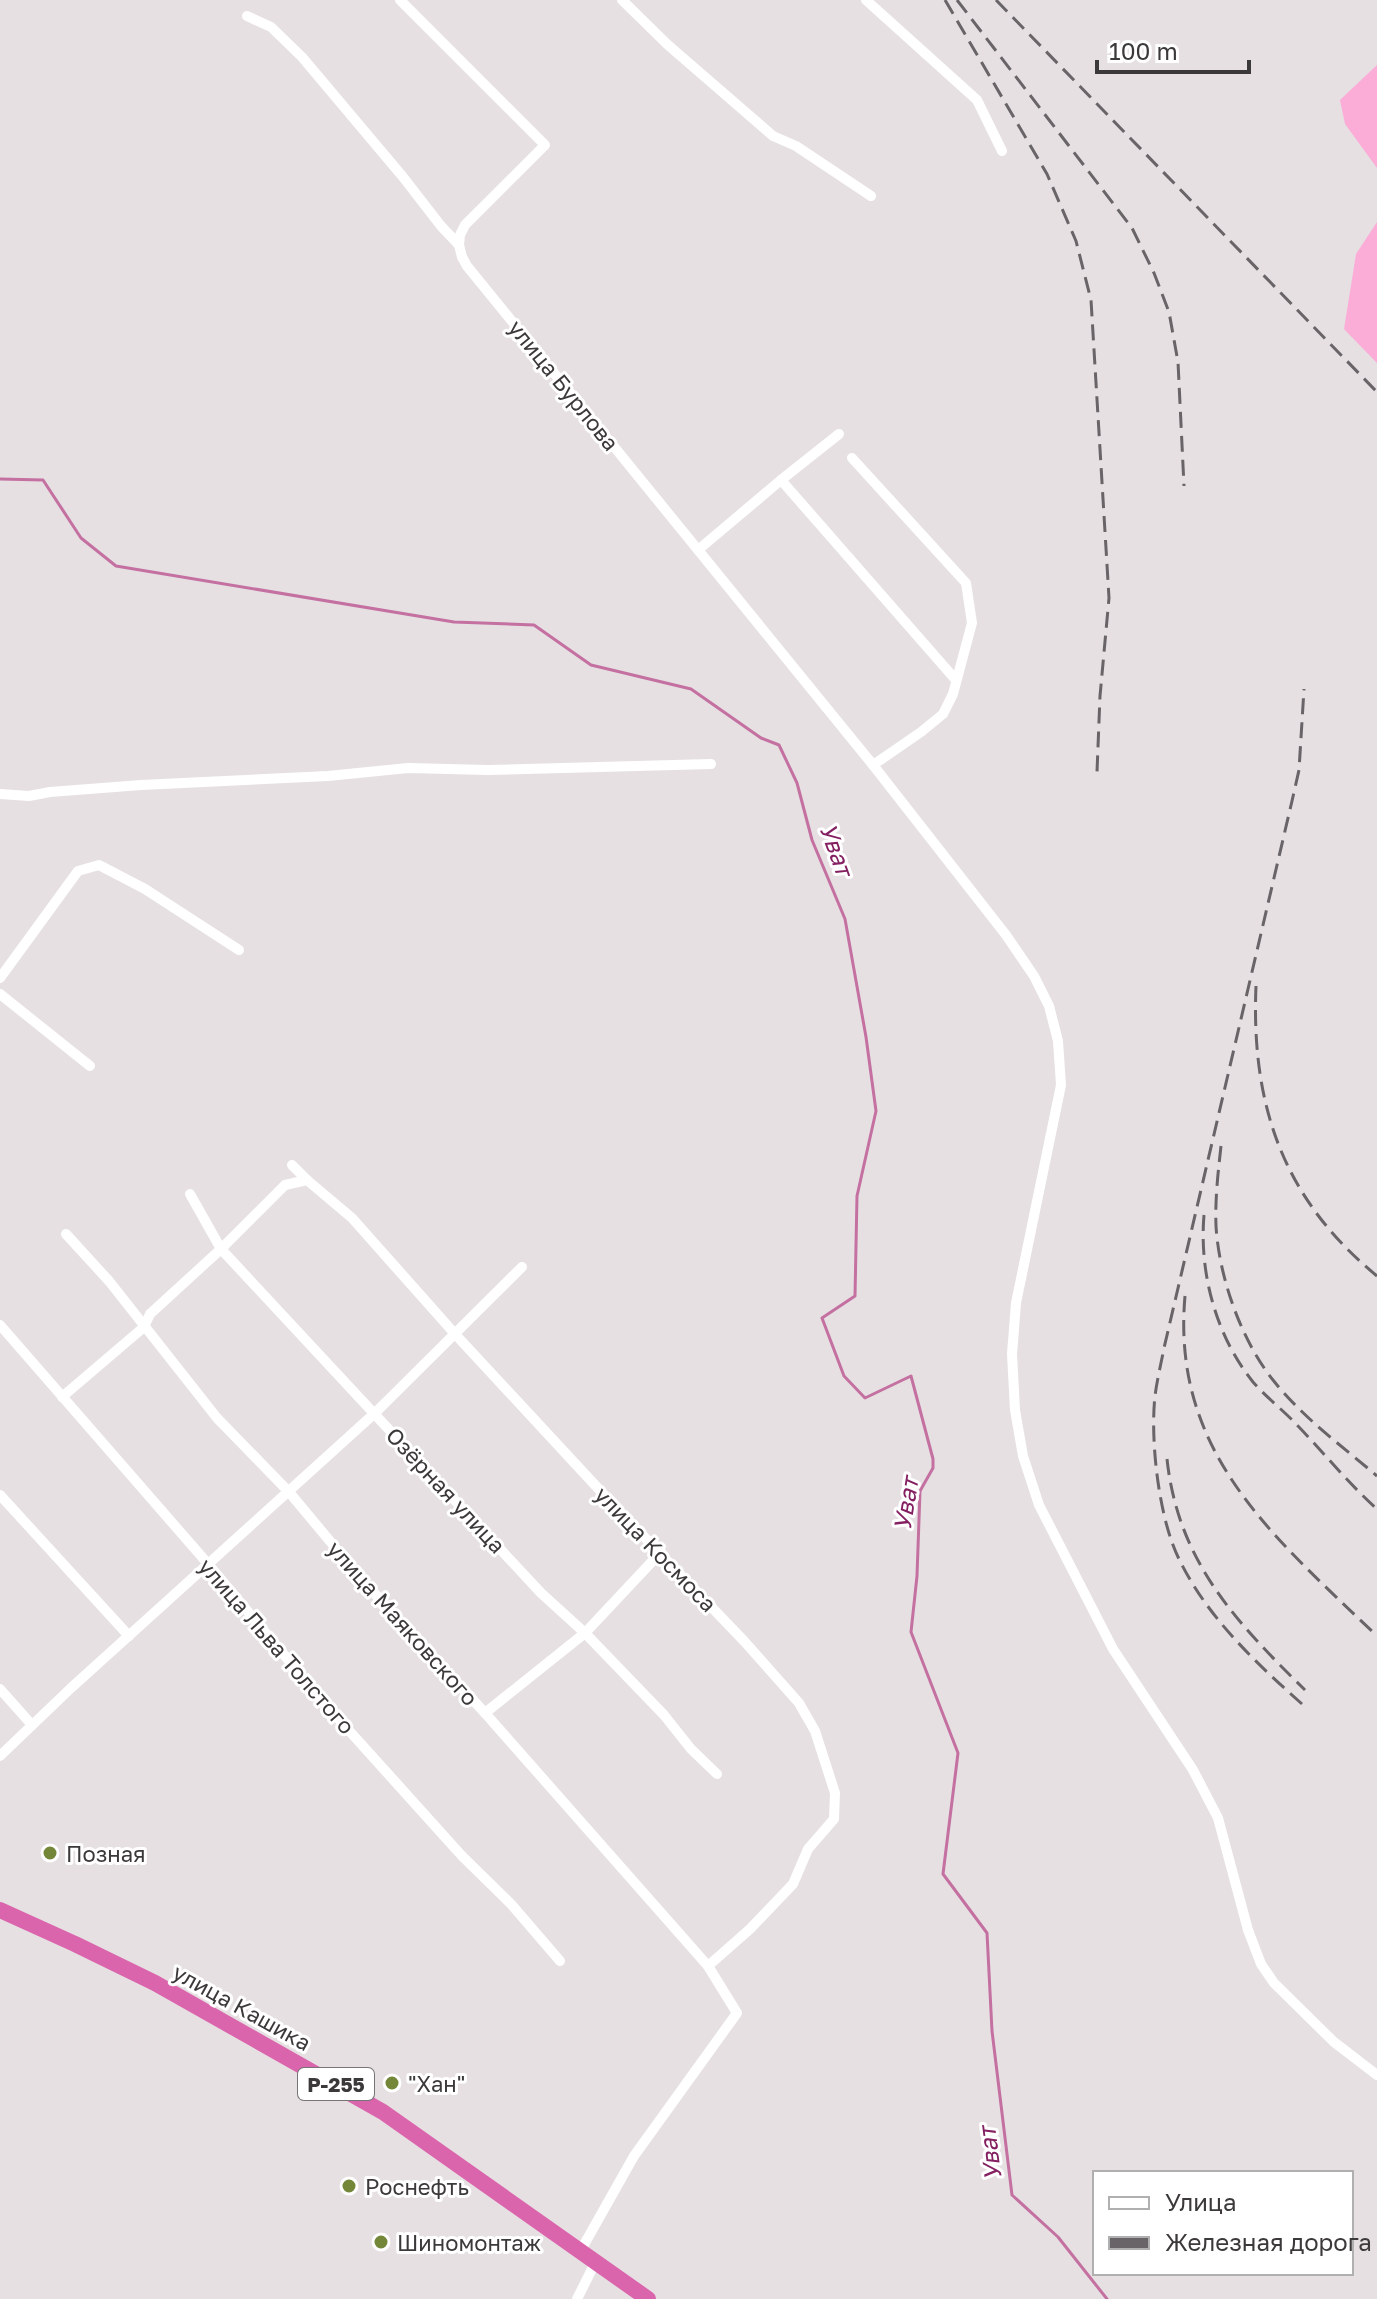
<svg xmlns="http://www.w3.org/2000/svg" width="1377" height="2299" font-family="'Golos Text',sans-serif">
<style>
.green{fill:#fbacd7}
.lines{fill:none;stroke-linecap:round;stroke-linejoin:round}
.stream{stroke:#c470a0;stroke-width:3}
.minor{stroke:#fff;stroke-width:10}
.highway{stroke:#db65ac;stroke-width:16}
.rail{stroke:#686467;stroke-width:3;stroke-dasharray:16 8;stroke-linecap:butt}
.poi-dot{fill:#748738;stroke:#fff;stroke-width:3}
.labels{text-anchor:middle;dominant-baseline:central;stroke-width:6;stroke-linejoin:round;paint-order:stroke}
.shield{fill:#fff;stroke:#767476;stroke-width:2}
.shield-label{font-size:20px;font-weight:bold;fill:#3c393b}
.street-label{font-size:22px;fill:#3c393b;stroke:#fff}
.poi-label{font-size:22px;fill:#3c393b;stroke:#fff;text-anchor:start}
.water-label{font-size:24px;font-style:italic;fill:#842061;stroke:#fff}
</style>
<rect width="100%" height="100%" fill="#e6e0e3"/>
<g class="green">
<path d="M1377,65V168L1345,124L1340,100Z"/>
<path d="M1377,222V363L1344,329L1356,254Z"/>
</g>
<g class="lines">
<path class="stream" d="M0,479L43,480L81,538L116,566L454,622L534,625L591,665L691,689L761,738L779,745L797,783L812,840L845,919L866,1037L876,1111L857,1196L855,1296L822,1318L844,1376L865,1398L911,1376L933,1459V1468L920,1491L917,1576L911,1632L958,1753L943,1874L987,1933L992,2031L1012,2195L1058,2237L1107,2299"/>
<g class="minor">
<path d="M400,0L545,145L465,225L460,235L459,245"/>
<path d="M622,0L668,45L773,136L796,146L871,196"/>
<path d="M866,0L977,100L1002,151"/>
<path d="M247,16L271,27L302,57L403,177L441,226L459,245L462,257L467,266L873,765L1006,935L1034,976L1049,1006L1058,1041L1061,1085L1016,1303L1012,1354L1015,1410L1023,1456L1039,1505L1113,1649L1193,1770L1218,1818L1248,1930L1261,1964L1274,1983L1334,2042L1377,2075"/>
<path d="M852,458L966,583L972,623L953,694L943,714L921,732L873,765"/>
<path d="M781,480L955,679"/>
<path d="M698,550L781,480L839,434"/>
<path d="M0,794L29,796L50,792L141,785L328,776L408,768L488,770L711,764"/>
<path d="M0,978L78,871L99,865L145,889L239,950"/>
<path d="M0,994L90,1066"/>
<path d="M292,1165L307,1180L352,1218L455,1334L607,1498L744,1641L799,1703L815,1731L835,1793L834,1819L808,1849L793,1884L750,1929L708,1966"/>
<path d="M190,1194L221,1249L541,1593L585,1633L664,1715L691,1749L717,1774"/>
<path d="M66,1234L109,1281L217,1418L289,1492L364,1582L485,1713L708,1966L737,2013L634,2156L581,2250"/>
<path d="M0,1325L209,1565L326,1705L462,1856L511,1904L560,1961"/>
<path d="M62,1397L144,1327L150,1314L221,1249L285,1185L307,1180"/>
<path d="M0,1495L129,1636"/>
<path d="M0,1689L32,1725"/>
<path d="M485,1713L585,1633L661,1552"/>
<path d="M0,1756L71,1688L375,1413L522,1267"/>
<path d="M577,2299L596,2261"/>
</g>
<path class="highway" d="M0,1910L75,1944L155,1983L383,2112L648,2299"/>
<g class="rail">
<path d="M945,0L1047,174L1076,241L1091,300L1109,598L1100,696L1097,772"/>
<path d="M957,0L1132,228L1154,273L1169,312L1178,362L1184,486"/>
<path d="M996,0L1377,392"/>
<path d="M1256,986C1251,1105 1283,1199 1377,1276"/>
<path d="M1221,1146C1218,1173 1215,1199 1216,1226C1219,1277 1241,1340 1273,1380C1302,1417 1342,1446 1377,1476"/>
<path d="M1204,1215C1199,1273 1216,1336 1253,1382C1266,1397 1283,1410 1297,1425C1324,1453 1348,1483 1377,1509"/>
<path d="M1185,1296C1171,1453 1274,1537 1377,1636"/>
<path d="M1167,1459C1178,1561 1235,1621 1305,1690"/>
<path d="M1302,1704C1255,1662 1207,1617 1179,1559C1159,1519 1150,1441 1155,1396C1157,1380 1161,1364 1164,1348L1292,801L1299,770L1304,689"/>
</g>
</g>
<g class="poi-dot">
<circle cx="50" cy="1853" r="8"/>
<circle cx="392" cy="2083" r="8"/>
<circle cx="349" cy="2186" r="8"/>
<circle cx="381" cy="2242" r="8"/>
</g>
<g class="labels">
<rect class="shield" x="298" y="2068" width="76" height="32" rx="6"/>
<g class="shield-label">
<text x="336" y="2084">Р-255</text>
</g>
<g class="street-label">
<text transform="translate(564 385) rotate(51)">улица Бурлова</text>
<text transform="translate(446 1490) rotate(47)">Озёрная улица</text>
<text transform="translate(656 1549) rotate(46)">улица Космоса</text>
<text transform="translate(403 1623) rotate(48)">улица Маяковского</text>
<text transform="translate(277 1646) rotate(49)">улица Льва Толстого</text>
<text transform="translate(242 2007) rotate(29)">улица Кашика</text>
</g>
<g class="poi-label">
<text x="66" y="1853">Позная</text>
<text x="408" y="2083">"Хан"</text>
<text x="365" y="2186">Роснефть</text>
<text x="397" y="2242">Шиномонтаж</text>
</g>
<g class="water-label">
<text transform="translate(837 849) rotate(70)">Уват</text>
<text transform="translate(905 1504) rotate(-81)">Уват</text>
<text transform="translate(989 2154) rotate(-97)">Уват</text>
</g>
</g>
<rect x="1093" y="2171" width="260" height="104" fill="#ffffff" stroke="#b1b0b1" stroke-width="2"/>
<rect x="1109" y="2197" width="40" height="12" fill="#ffffff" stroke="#b1b0b1" stroke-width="2"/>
<text x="1165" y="2211" font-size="24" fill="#3c393b">Улица</text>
<rect x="1109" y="2237" width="40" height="12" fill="#686467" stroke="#b1b0b1" stroke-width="2"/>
<text x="1165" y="2251" font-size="24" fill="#3c393b">Железная дорога</text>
<path d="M1097 60v12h152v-12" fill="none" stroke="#3c393b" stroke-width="4"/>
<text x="1109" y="60" font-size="24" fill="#3c393b" stroke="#ffffff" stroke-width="6" paint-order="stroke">100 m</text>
</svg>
